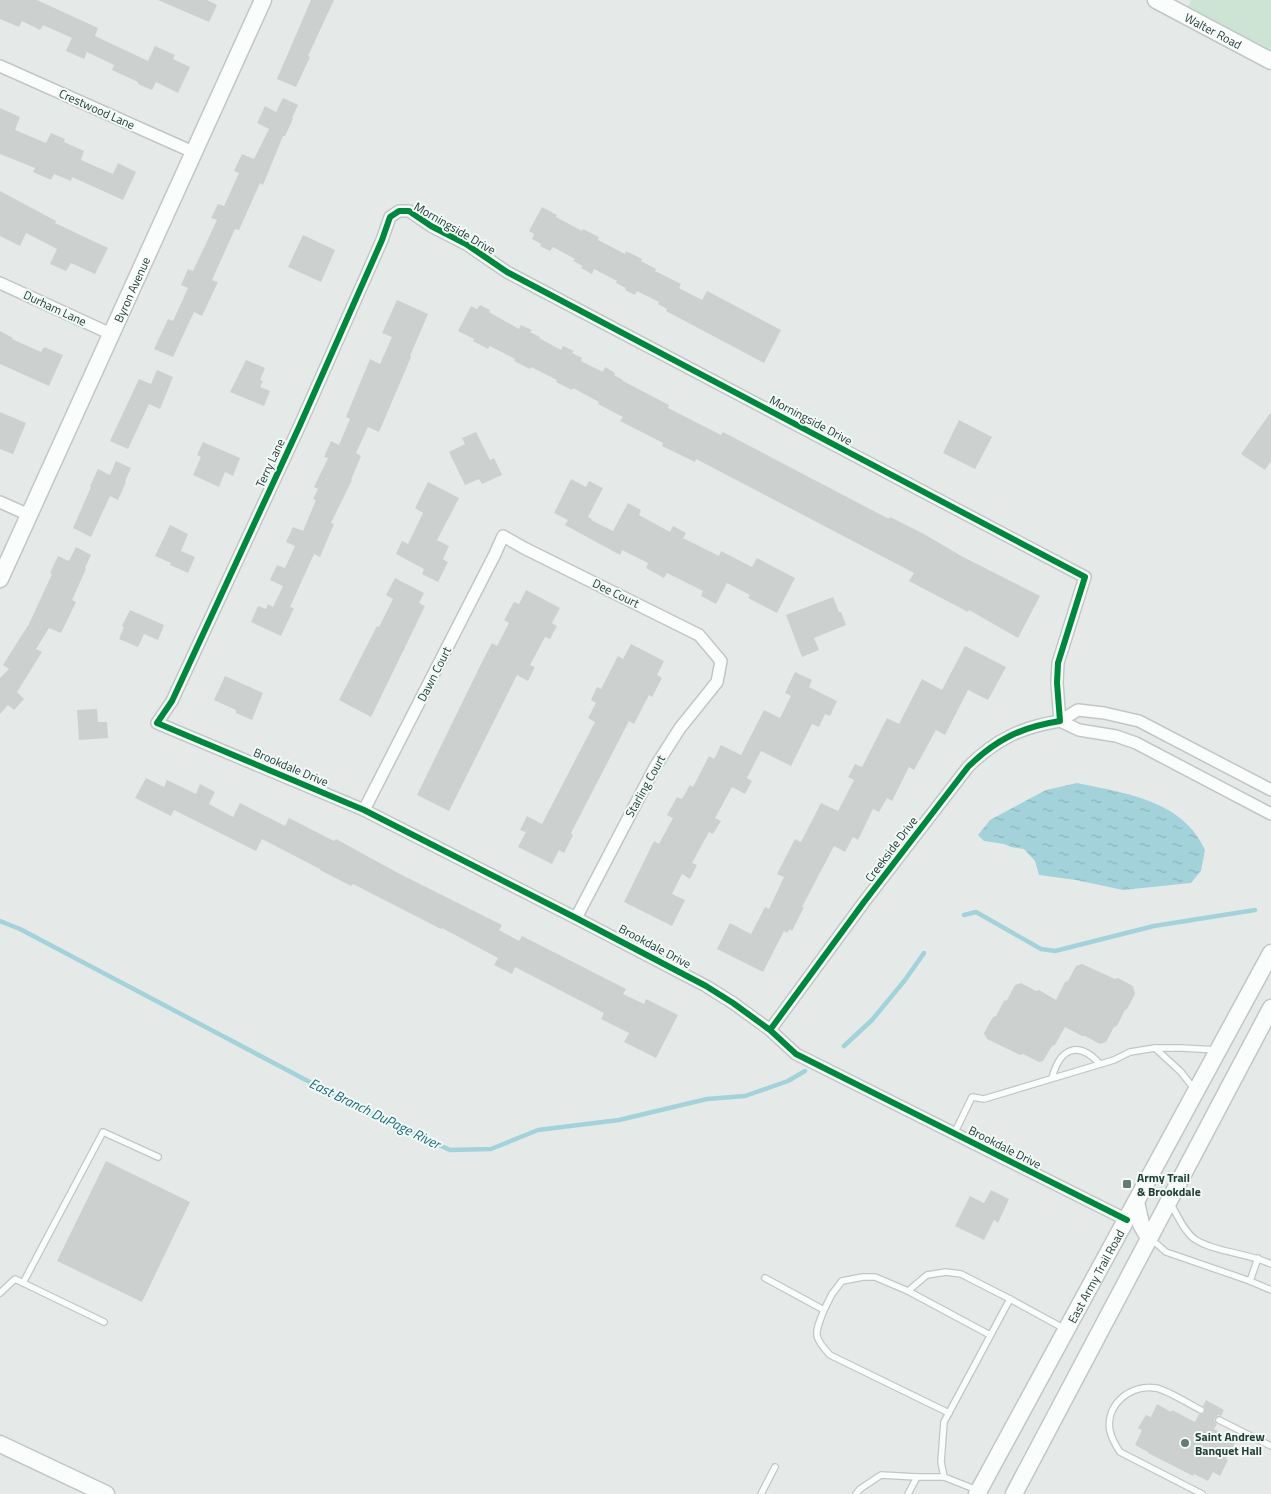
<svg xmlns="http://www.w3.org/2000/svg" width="1271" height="1494" font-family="'Titillium Web',sans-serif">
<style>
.park{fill:#cde4d4}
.water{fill:url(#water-ripples)}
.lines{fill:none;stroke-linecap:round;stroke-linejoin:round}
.stream{stroke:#a3d2db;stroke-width:4.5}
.building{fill:#ccd1cf}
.lane-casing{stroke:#c2c7c5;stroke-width:8}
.street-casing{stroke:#c2c7c5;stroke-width:14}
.secondary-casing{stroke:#c0c8c5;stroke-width:19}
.lane{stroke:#fbfcfc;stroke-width:5.5}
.street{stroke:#fbfcfc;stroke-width:11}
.secondary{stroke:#fbfcfc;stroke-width:16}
.cycleway-casing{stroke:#f3f9f6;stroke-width:9}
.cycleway{stroke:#00873e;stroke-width:6}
.poi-dot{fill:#667b75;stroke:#f3f9f6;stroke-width:2}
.labels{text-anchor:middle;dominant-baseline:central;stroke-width:4;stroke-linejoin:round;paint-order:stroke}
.street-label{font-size:12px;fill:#213f37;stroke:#f3f9f6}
.poi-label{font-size:12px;font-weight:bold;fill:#213f37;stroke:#f3f9f6;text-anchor:start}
.water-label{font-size:14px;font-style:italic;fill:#186c7e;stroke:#f3f9f6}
</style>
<defs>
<pattern id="water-ripples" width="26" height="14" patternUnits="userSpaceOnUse" patternTransform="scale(1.25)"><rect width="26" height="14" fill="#a3d2db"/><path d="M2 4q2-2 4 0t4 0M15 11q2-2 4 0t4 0" fill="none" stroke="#8cb5bd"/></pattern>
</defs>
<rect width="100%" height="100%" fill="#e5eae8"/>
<path class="park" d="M1191,0H1271V50L1187,9Z"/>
<path class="water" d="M1077,783C1124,793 1183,800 1205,850L1201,871L1191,883L1123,890L1076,880L1039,875L1035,861L1024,849L1011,847L1004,844L984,841L978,835L990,820L1046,790Z"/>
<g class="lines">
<g class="stream">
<path d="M964,915L976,912L1041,949L1055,951L1154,926L1255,910"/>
<path d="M0,921L20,929L304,1079L387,1121L450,1150L491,1149L538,1130L619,1120L707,1099L745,1096L788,1081L805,1071"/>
<path d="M844,1046L872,1020L905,980L924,953"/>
</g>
</g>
<g class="building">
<path d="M0,0H37L98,28L95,36L148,61L155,46L175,55L173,59L190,67L178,93L156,82L152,90L138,84V82L112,70L114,65L87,52L84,59L66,51L72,38L43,25L40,30L22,21L19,27L0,19Z"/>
<path d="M158,0H207L217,5L209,22Z"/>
<path d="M311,0H334L308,56L310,57L296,87L277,79Z"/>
<path d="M283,98L298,105L292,118L293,119L285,136H283L263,185L260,183L239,230L235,229L212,280L218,282L202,316L194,312L173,357L154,349L168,319L173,321L188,288L181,285L188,269L193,271L217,220L211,218L218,204L224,206L239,173L234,171L242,154L254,159L269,129L257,123L265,106L276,112Z"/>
<path d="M0,108L20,117L15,130L46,143L51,133L65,139L64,142L84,151L81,160L113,174L118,163L136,172L123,200L72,177L71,181L54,174L51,180L33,172L35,168L0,154Z"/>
<path d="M0,191L56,221L55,223L108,248L95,274L71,263L66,271L50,264L57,249L26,233L20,246L0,236Z"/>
<path d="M542,207L557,215L556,217L582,231L583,229L599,237L598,240L625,254L626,251L642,259L641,261L656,269L655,271L681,284L679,288L702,300L707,291L781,330L764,363L666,311L667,309L658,304L659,302L637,291L635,295L625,290L626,288L616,283L617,281L594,269L592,274L581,268L583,266L573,261L575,259L553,247L550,251L540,246L541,244L532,239L534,234L529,231Z"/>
<path d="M303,235L335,250L321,282L288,267Z"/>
<path d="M397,300L428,314L410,356L411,357L379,432L368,427L356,453L361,456L351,480H352L331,523L334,524L320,557L314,554L290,607L294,608L281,636L251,622L258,606L266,609L268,604L273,607L283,586L270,580L277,565L285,568L295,546L286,542L293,527L303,531L316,500L313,499L318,489L314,487L328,458L324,457L331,441L339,445L350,419L346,417L370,359L380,364L392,337L382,333Z"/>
<path d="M480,305L490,310L489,312L519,329L521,325L532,330L530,332L540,337L539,338L561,350L563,346L574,351L572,353L582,358L581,361L603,372L605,367L615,373L614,375L623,380V381L669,405L668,408L721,435L723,432L889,519L890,517L924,534L963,557L1040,596L1018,638L969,610L968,612L909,581L914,573L696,459L695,462L662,446L663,443L620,421L623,417L598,404L599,402L573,388L572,390L556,382L557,380L531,367L530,369L514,361L515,359L490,346L488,349L473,341L474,339L458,331L471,306L477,309Z"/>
<path d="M0,331L13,338L12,339L41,352L44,347L63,355L49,386L0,364Z"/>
<path d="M246,360L265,368L260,380L263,381L260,387L270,391L264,406L230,392Z"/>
<path d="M157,370L173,377L160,409L149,404L128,449L110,441L139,379L151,384Z"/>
<path d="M0,412L26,423L13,454L0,449Z"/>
<path d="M1271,412V461L1265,470L1241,454Z"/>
<path d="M959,420L992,437L975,469L943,453Z"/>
<path d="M476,432L490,460L494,458L502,475L482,484L479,479L465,485L449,452L465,444L462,438Z"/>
<path d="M203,442L240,458L233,476L225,472L219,487L193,475L201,457L197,455Z"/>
<path d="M116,461L131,468L125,481L126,482L118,500L110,496L91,537L73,528L91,487L90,486L98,469L110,475Z"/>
<path d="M571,479L586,487L589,481L603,488L588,517L592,519L591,520L613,531L628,503L641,510L639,515L670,532L673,526L686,533L683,538L719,556L721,551L752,567L757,558L795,578L777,613L748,598L750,595L727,583L716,604L701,596L703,591L667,573L664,578L646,568L648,563L622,550L620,555L565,525L568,520L554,513Z"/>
<path d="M428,482L459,498L437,540L449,546L443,559L448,562L438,582L422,574L424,569L396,554L402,541L408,544L423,513L415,508Z"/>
<path d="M170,525L188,534L181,551L195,557L188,573L170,565L171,563L155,556Z"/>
<path d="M76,547L91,555L85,568L86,569L72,600L76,602L61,633L49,628L36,649L42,652L17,692L24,699L14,710L8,705L0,714V678L9,669L3,665L29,624L52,574L50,573L58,556L69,561Z"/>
<path d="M395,578L424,593L419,603L425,606L371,717L339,700L377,626L379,627L393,599L386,595Z"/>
<path d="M526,590L560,608L552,623L557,626L550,639L545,637L530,665L535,667L528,681L517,675L449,811L417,795L482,662L492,643L497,646L509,623L504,620L514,602L519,604Z"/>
<path d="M833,597L839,612H841L846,625L814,638L819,650L802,657L786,615Z"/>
<path d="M130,610L164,625L158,640L144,634L138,647L119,639L124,627L122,626Z"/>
<path d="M631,644L664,661L657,675L662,678L652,697L649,695L634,724L629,721L571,833L573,835L564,853L559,850L552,864L518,847L526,832L520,830L527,816L542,824L595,722L588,718L596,703L591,700L597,687L601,689L618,656L623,659Z"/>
<path d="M965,646L1006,667L988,700L968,690L945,735L936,730L914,770L909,767L892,801L887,798L879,812L873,809L858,840L853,837L845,852L834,846L802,907H804L792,931L790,929L787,933L784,931L763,972L717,949L730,923L751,934L765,907L769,909L784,877L777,874L795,839L801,842L821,803L838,811L854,780L848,777L855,764L862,767L887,718L899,724L922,679L942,690Z"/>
<path d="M795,672L812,680L809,687L837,701L830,716L825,714L819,727L812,724L791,766L761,751L747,778L752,781L745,794L732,787L715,818L721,821L713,834L709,832L692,863L697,865L690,879L682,874L672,894L685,900L672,926L624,902L654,841L659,844L673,818L667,815L677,797L682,799L690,785L693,787L709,756L714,759L721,745L741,755L764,710L780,718L791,696L785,693Z"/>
<path d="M225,676L263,693L252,720L236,713V710L214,700Z"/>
<path d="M97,709L98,722H107L108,738L79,740L77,710Z"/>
<path d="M146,778L164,787L167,780L196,794L200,784L215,792L209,804L233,817L240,803L285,826L289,818L334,841L336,839L398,873L502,925L499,930L519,941L522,936L626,989L623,994L644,1004L646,999L678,1015L656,1058L624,1042L629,1033L601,1019L604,1013L515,967L512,974L494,965L498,958L442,928L441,929L353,884L351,886L320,870V869L262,839L256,851L174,810L171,816L135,798Z"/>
<path d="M1082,964L1115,979L1118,978L1133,986L1135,994L1127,1009L1125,1010L1117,1026L1114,1027L1106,1042L1100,1044L1085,1036H1082L1065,1027L1055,1045L1052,1046L1043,1061L1039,1062L1023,1054L1020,1055L987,1039L984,1033L993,1017L996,1016L1004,1001L1007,1000L1015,985L1021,983L1036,991L1039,990L1056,1000L1065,982L1068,981L1076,966Z"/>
<path d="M106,1161L190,1202L142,1302L57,1261Z"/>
<path d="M991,1190L1009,1199L998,1223L994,1220L984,1240L955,1226L970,1196L984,1203Z"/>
<path d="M1206,1400L1224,1410L1221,1416L1218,1415L1215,1418L1214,1421L1217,1424L1214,1429L1236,1441L1226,1459L1228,1460L1220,1476L1213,1472L1208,1481L1194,1474L1193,1476L1148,1453V1452L1135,1445L1142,1430L1138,1428L1146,1415L1151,1417L1157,1404L1171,1412L1172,1410L1195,1422L1199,1414H1203L1205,1412V1408L1203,1406Z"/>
</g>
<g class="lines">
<defs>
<g id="lane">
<path d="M1052,1078C1060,1048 1078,1040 1100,1064"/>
<path d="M1195,1090L1181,1072L1155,1048H1182L1217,1050"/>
<path d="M954,1134L972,1097L984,1099L1114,1060L1130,1052L1155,1048"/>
<path d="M1171,1204C1177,1215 1185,1233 1196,1240C1215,1252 1248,1253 1271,1264"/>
<path d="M1151,1239L1166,1252L1250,1281L1271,1290"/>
<path d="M765,1278L824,1310L832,1294L842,1281L863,1277H875L908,1291L990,1335"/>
<path d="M1250,1281L1258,1258"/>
<path d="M23,1283L103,1132L158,1157"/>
<path d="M908,1291L927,1275L946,1272L961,1274L1010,1299"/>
<path d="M0,1293L15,1279L104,1322"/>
<path d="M824,1310C815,1333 812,1336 830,1355L949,1413"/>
<path d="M1201,1410C1189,1404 1167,1390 1156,1388C1130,1384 1105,1405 1110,1431C1112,1440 1116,1446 1120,1452L1202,1494"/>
<path d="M1219,1420L1271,1446"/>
<path d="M944,1477L941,1462L944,1422L1010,1299L1065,1329"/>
<path d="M761,1494L775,1467"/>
<path d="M856,1494L860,1489L881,1475L917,1477"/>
<path d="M908,1494L917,1477H944L977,1490"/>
</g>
<g id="street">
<path d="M0,66L193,152"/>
<path d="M0,283L111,334"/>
<path d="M0,502L29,515"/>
<path d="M1271,790L1139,721L1104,713L1078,710L1060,721L1079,730L1116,736L1136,743L1271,814"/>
<path d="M364,810L495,554L503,536L524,548L699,635L721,661L717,682L680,728L655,767L576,918"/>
<path d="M770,1030L864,902L968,767C996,739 1022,727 1060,721L1057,683L1058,663L1085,577L507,272L466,244L431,226L409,211H399L390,217L382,240L300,425L172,701L157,723L364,810L576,918L706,986L733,1003L770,1030L796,1054L1127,1220"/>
</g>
<g id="secondary">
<path id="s1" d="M1156,0L1271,61"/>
<path id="s2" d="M0,579L263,0"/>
<path d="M1136,1202L1141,1224L1149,1238"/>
<path d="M0,1444L106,1494"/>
<path id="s3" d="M977,1494L1271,953"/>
<path d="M1014,1494L1271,1008"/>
</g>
</defs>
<use href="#lane" class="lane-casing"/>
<use href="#street" class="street-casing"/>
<use href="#secondary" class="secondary-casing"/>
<use href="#lane" class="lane"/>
<use href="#street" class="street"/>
<use href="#secondary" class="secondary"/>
<defs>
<path id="cycleway" d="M770,1030L864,902L968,767C996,739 1022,727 1060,721L1057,683L1058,663L1085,577L507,272L466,244L431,226L409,211H399L390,217L382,240L300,425L172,701L157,723L364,810L576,918L706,986L733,1003L770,1030L796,1054L1127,1220"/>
</defs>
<use href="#cycleway" class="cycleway-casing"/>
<use href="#cycleway" class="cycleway"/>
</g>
<g class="poi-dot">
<rect x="1122" y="1179" width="10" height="10" rx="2.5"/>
<circle cx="1185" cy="1443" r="5"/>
</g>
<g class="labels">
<g class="street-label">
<text stroke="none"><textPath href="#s1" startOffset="65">Walter Road</textPath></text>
<text transform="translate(97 109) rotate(24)">Crestwood Lane</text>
<text transform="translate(455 228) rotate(30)">Morningside Drive</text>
<text stroke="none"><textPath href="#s2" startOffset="318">Byron Avenue</textPath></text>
<text transform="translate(55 308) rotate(25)">Durham Lane</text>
<text transform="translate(811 420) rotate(28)">Morningside Drive</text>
<text transform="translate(270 463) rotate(-65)">Terry Lane</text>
<text transform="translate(616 593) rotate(26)">Dee Court</text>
<text transform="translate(434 674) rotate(-63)">Dawn Court</text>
<text transform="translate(291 767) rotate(23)">Brookdale Drive</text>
<text transform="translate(645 786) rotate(-61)">Starling Court</text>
<text transform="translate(891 849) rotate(-53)">Creekside Drive</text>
<text transform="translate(655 946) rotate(28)">Brookdale Drive</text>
<text transform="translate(1005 1147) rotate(27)">Brookdale Drive</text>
<text stroke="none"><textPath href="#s3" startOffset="248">East Army Trail Road</textPath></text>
</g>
<g class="poi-label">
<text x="1137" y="1177">Army Trail<tspan x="1137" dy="14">&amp; Brookdale</tspan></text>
<text x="1195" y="1436">Saint Andrew<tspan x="1195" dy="14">Banquet Hall</tspan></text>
</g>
<g class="water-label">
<text transform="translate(375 1113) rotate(26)">East Branch DuPage River</text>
</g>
</g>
</svg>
